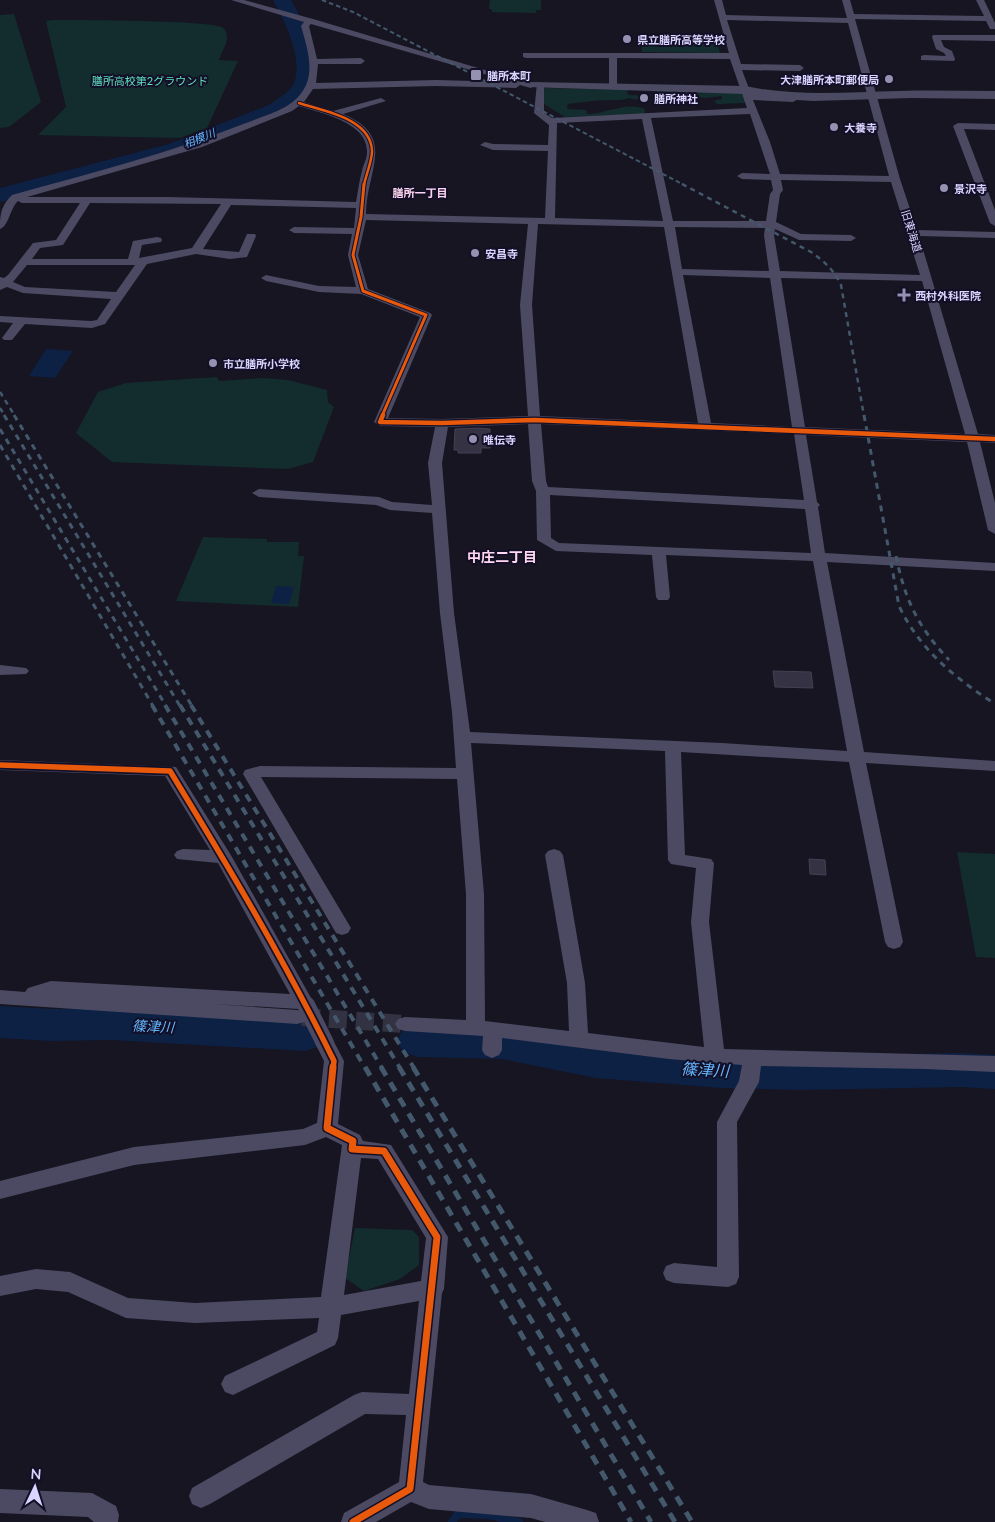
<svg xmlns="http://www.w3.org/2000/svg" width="995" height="1522" font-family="Lato,'Noto Sans JP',sans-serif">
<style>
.green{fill:#132d2e}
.water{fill:#0d2145}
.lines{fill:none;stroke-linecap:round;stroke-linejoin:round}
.stream{stroke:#0d2145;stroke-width:8}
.river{fill:#0d2145;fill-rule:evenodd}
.building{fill:#353343;stroke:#434055}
.minor-tunnel{stroke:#333242;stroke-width:18;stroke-dasharray:18 9;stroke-linecap:butt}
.minor{fill:#4b4a62;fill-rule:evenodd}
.tertiary{fill:#4b4a62;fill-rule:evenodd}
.rail-far4{stroke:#43596b;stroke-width:2;stroke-dasharray:4.5 3;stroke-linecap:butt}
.rail-far3{stroke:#43596b;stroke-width:2.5;stroke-dasharray:5 4.5;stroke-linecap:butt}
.rail-far2{stroke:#43596b;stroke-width:3;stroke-dasharray:6 5.5;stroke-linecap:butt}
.rail-far1{stroke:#43596b;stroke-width:4;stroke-dasharray:8 7;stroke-linecap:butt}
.rail{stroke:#43596b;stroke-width:5;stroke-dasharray:10 8;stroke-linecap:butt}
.minor-bridge{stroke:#4b4a62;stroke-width:18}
.cycleway-far4-casing{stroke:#130f27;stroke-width:4.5}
.cycleway-far3-casing{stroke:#130f27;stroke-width:5}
.cycleway-far2-casing{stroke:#130f27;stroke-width:7}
.cycleway-far1-casing{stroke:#130f27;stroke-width:9}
.cycleway-casing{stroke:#130f27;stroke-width:10}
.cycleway-far4{stroke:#e8590c;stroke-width:2.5}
.cycleway-far3{stroke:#e8590c;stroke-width:3}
.cycleway-far2{stroke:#e8590c;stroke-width:4.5}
.cycleway-far1{stroke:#e8590c;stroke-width:5.5}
.cycleway{stroke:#e8590c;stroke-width:7}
.poi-dot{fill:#9592b1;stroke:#130f27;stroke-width:2}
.labels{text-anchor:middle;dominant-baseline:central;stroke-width:4;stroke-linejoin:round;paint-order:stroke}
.far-poi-label{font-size:11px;font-weight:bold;fill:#dad5ff;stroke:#130f27;text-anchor:start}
.far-park-label{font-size:11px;fill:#5fe1c1;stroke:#130f27}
.far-water-label{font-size:11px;font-style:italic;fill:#63b6ff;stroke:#130f27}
.far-neighbourhood-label{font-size:11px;font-weight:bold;fill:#ffd7f0;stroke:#130f27}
.far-street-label{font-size:11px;fill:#dad5ff;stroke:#130f27}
.neighbourhood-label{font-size:14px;font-weight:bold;fill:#ffd7f0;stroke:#130f27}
.water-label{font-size:14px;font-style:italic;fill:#63b6ff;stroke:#130f27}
.near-water-label{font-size:16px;font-style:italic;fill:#63b6ff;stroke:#130f27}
</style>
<rect width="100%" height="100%" fill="#161521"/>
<g class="green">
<path d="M490,0H541V10H536V13L492,12V9H489Z"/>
<path d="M14,14L41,102L9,127L0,128V15Z"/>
<path d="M53,20C75,20 214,20 223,28C233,37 222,50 219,60L238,61L207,128L180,138L38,135L66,107L46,21Z"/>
<path d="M640,36L716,37L720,53L642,52Z"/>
<path d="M544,88L627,90L628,95L656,96L657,91L742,93L746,103L717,104L714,101L722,99V96L705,98L691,96L689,93C683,93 679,98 669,99C661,100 656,95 649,96C640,98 638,101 629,98C617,102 605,99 592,101C584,102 576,103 568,104L567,107L568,109L586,110L587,114C605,114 626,101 645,109L644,114L565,117L544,104Z"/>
<path d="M217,377L219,381L262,378L288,380L327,390L328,402L334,407L313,462L288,469L112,462L76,433L98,392L126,383Z"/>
<path d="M203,537L267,539V542H299L298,556H304L298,607L176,601Z"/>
<path d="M957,852L995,854V958L976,957Z"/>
<path d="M355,1228L412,1230L419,1237V1265L400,1279L364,1291L345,1278Z"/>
</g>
<g class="water">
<path d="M46,349L73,351L55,378L29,376Z"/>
<path d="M276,586L294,587L289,604L271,603Z"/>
</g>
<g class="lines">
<path class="stream" d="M452,1522L458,1514L488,1515L519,1522"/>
<g class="river">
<path d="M273,0H291C305,24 325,62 309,89C303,100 293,107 283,113L183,152L29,196L0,202V188L169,144L269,105C276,100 285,95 291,88C307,66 285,21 273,0Z"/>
<path d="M0,1006L52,1009L111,1008L305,1019L320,1024L326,1035L320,1046L305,1051L111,1040L52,1041L0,1038Z"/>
<path d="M418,1025L502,1027L596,1044L721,1054L799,1056L961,1053L995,1055V1089L961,1087L799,1090L721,1088L596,1078L502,1059L418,1057L403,1052L397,1041L403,1030Z"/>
</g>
</g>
<g class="building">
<path d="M478,428L490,429V448H481V453H458V450H454L455,429Z"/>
<path d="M773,671L811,672L813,688L775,687Z"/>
<path d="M809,859L825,860L826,875L810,874Z"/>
</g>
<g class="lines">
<path class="minor-tunnel" d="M302,1017L405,1024"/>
<g class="minor">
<path d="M231,0H244L313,19L535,85L531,88L520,85L516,88L436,86L313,89L304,102L333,111L381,98L386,101L343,114C398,137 366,170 366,214L545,218L548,151L493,150L480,145L485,142L493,144L548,145L549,125L534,113L537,83L540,82L544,85V113L552,118L747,108L730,59L617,58V87L613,90L609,87V58H526L523,57V53H729L714,0H722L726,15L847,18L842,0H850L854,14L984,16L976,0H984L995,23V29H990L986,21L855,19L900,179L917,230L995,232V238L919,236L978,434L995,435V443L980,442L995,503V534L988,530L967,442L806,435L817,502L820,505L818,507L825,553L995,563V571L827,562L864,752L995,761V771L866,763L903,942L900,947L894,949L888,947L885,942L849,762L681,752L685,855L711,859L714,863L709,922L724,1049L995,1056V1072L925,1069L761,1066L759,1082L737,1122L739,1277L736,1284L728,1287L674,1283L666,1280L663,1273L666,1266L674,1263L717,1267V1122L739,1081L742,1065L669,1059L502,1038V1050L499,1055L492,1058L485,1055L482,1050L483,1036L405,1031L398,1029L395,1024L398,1019L405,1017L466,1020V894L457,779L261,777L351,928L348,933L342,935L336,933L243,774L245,770L260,766L456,768L452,712L440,613L432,513L390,510L376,505L259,497L252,493L259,489L379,497L392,502L432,505L428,463L435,427L380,426L374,422L420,317L361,294L319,292L266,281L261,278L266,275L319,286L356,287L348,255L352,234L294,233L289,230L294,227L354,228L356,208L231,205L203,249L239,252L247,234H255L256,236L247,257L230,259L196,254L147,264L105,324L92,328L25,324L12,340H4L2,338L13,323L0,322V316L91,321L97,320L111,299L23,293L7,287L0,290V277L4,278L8,275L33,243L56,240L80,203H22L18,201C10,208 9,226 0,229C0,214 1,206 12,195C91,173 170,153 246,123C265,115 290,110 302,92C316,73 307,47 301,26L304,22ZM727,20L848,23L889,176L780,174L770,142L753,100L793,102L798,99L793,96L751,94L742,70L800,71L804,68L800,65L741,64ZM311,24L512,82L436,80L316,83L318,64H361L365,61L361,58L317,59L309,26ZM299,106C320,113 369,122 367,153C367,159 363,165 362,171C359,181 358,192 356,202L167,197H27L202,147L292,111ZM750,114L770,174L742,173L737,176L742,179L771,180L773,190L770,194L766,221H673L651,118ZM642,119L663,221L555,218L557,123ZM781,180L891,182L920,275L780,271L774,235L775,229L799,240L851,241L856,238L851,235L801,234L776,222L780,194L783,190ZM90,203L221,204L192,248L139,258L142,245L161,242L162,240L161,238L157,237L133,241L128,259H32L40,248L63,245ZM366,220L528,224L520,305L528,416L442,419L388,418L432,315L430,313L368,289L358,255ZM538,224L664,227L698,423L540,416L532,305ZM675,227L765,228L764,235L769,271L682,269ZM27,265H135L116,292L25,287L13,282ZM683,275L770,278L792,427L711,423ZM781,278L922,281L965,434L805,427ZM528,424L532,481L536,491L537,540L556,551L652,555L656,597L658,600H668L670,597L666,555L813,561L847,751L722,743L470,732L454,613L442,463L448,427ZM541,424L794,434L804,500L548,487L546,481ZM550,495L805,509L811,553L559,543L551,538ZM471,743L665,751L668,860L671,864L696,868L691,922L704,1047L588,1033L585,983L563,855L560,851L554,849L548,851L545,855L567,983L569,1031L485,1021L484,894Z"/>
<path d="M933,35H995V41L941,40L944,47L952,51L955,59L954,61L921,60V56L924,55L946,56L944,53L936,49L932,37Z"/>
<path d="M958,123L995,124V130L964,129L995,210V226L990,223L953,126Z"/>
<path d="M0,665L26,668L29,671L26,674L0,675Z"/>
<path d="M0,760L176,767L232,857L315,1005L313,1010L306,1012L299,1009L214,1004L297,1010L304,1012L307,1017L304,1022L297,1024L0,1004V990L25,992L28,988L51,981L290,994L218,863L177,859L174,855L177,851L183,849L210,850L165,776L0,770Z"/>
<path d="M325,1035L332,1038L344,1061L338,1124L360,1135L363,1141L391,1145L448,1237L444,1289L442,1293L423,1482L429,1485L531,1494L587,1510L596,1513L599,1522H545L531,1518L429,1509L411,1502L376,1522H341L344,1513L399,1482L406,1415L365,1414L210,1504L201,1508L192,1504L189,1496L192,1488L354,1395L362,1392L409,1394L419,1301L341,1315L338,1338L335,1345L233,1395L225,1392L221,1384L225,1376L317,1332L319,1318L195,1323L126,1318L68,1292L36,1289L0,1296V1276L36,1269L70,1272L128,1298L195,1303L321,1297L342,1145L326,1137L305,1145L134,1165L0,1199V1181L134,1147L303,1129L317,1123L324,1061L315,1043L318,1038ZM361,1158L378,1159L426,1238L421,1281L344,1295Z"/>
<path d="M0,1489L92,1493L116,1506L119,1515L118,1522H94L88,1517L0,1513Z"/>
</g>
<path class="tertiary" d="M531,82L745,86C796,97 847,92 899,91C931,90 963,91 995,91V99L911,98L814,101L779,99L745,94L527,87L525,85Z"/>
<path class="rail-far4" d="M322,0L353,12L684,185"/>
<g class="rail-far3">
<path d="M682,184L811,252C824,261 834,270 841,285L864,416"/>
<path d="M0,392L15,416"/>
<path d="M0,408L5,416"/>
</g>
<g class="rail-far2">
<path d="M4,415L180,706"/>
<path d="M14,415L192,706"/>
<path d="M864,415L899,606C920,650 955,678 995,704"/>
<path d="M0,429L166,706"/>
<path d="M0,445L153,706"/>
<path d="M896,556C905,600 918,627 949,660"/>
</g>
<g class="rail-far1">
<path d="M152,705L365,1068"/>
<path d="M165,705L382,1068"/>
<path d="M180,705L400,1068"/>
<path d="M191,705L414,1068"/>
</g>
<g class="rail">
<path d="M365,1067L631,1522"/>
<path d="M381,1067L651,1522"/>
<path d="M399,1067L675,1522"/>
<path d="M413,1067L692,1522"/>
</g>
<path class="minor-bridge" d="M306,1005L325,1043"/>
<defs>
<path id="cycleway-far4" d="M299,103C323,111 371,118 372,151C372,161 366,175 364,185"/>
<path id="cycleway-far3" d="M364,184L361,217L353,255L363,291L426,315L382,416"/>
<path id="cycleway-far2" d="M383,415L380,422L442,423L535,420L995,439"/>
<path id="cycleway-far1" d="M0,765L170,771C228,866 285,961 334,1061L333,1068"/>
<path id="cycleway" d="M333,1067L327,1128L353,1141L352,1149L384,1151L437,1237L410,1489L353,1522"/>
</defs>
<use href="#cycleway-far4" class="cycleway-far4-casing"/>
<use href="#cycleway-far3" class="cycleway-far3-casing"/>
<use href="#cycleway-far2" class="cycleway-far2-casing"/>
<use href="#cycleway-far1" class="cycleway-far1-casing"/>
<use href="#cycleway" class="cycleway-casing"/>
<use href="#cycleway-far4" class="cycleway-far4"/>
<use href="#cycleway-far3" class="cycleway-far3"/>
<use href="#cycleway-far2" class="cycleway-far2"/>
<use href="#cycleway-far1" class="cycleway-far1"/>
<use href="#cycleway" class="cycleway"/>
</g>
<g class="poi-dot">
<circle cx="627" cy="39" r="5"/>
<rect x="470" y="69" width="12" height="12" rx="2.5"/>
<circle cx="889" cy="79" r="5"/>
<circle cx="644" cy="98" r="5"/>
<circle cx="834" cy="127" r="5"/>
<circle cx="944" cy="188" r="5"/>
<circle cx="475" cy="253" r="5"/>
<path d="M901.5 287.5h5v5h5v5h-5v5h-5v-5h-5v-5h5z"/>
<circle cx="213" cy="363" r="5"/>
<circle cx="473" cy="439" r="5"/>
</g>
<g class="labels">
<g class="far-poi-label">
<text x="637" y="39">県立膳所高等学校</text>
<text x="487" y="75">膳所本町</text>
<text x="879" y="79" text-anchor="end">大津膳所本町郵便局</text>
<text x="654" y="98">膳所神社</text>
<text x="844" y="127">大養寺</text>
<text x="954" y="188">景沢寺</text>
<text x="485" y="253">安昌寺</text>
<text x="915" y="295">西村外科医院</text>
<text x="223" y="363">市立膳所小学校</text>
<text x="483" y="439">唯伝寺</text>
</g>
<g class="far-park-label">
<text x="150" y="80">膳所高校第2グラウンド</text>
</g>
<g class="far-water-label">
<text transform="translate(199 138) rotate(-22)">相模川</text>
</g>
<g class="far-neighbourhood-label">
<text x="420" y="192">膳所一丁目</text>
</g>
<g class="far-street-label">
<text transform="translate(912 231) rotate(73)">旧東海道</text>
</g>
<g class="neighbourhood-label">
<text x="502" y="556">中庄二丁目</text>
</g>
<g class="water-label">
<text transform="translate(153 1026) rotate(3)">篠津川</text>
</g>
<g class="near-water-label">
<text transform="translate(705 1069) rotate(3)">篠津川</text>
</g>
</g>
<g transform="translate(35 1487) rotate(4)" stroke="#130f27" stroke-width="4" paint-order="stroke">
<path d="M0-4L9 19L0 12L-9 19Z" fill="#dad5ff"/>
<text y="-8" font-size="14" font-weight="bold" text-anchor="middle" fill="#dad5ff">N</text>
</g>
</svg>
